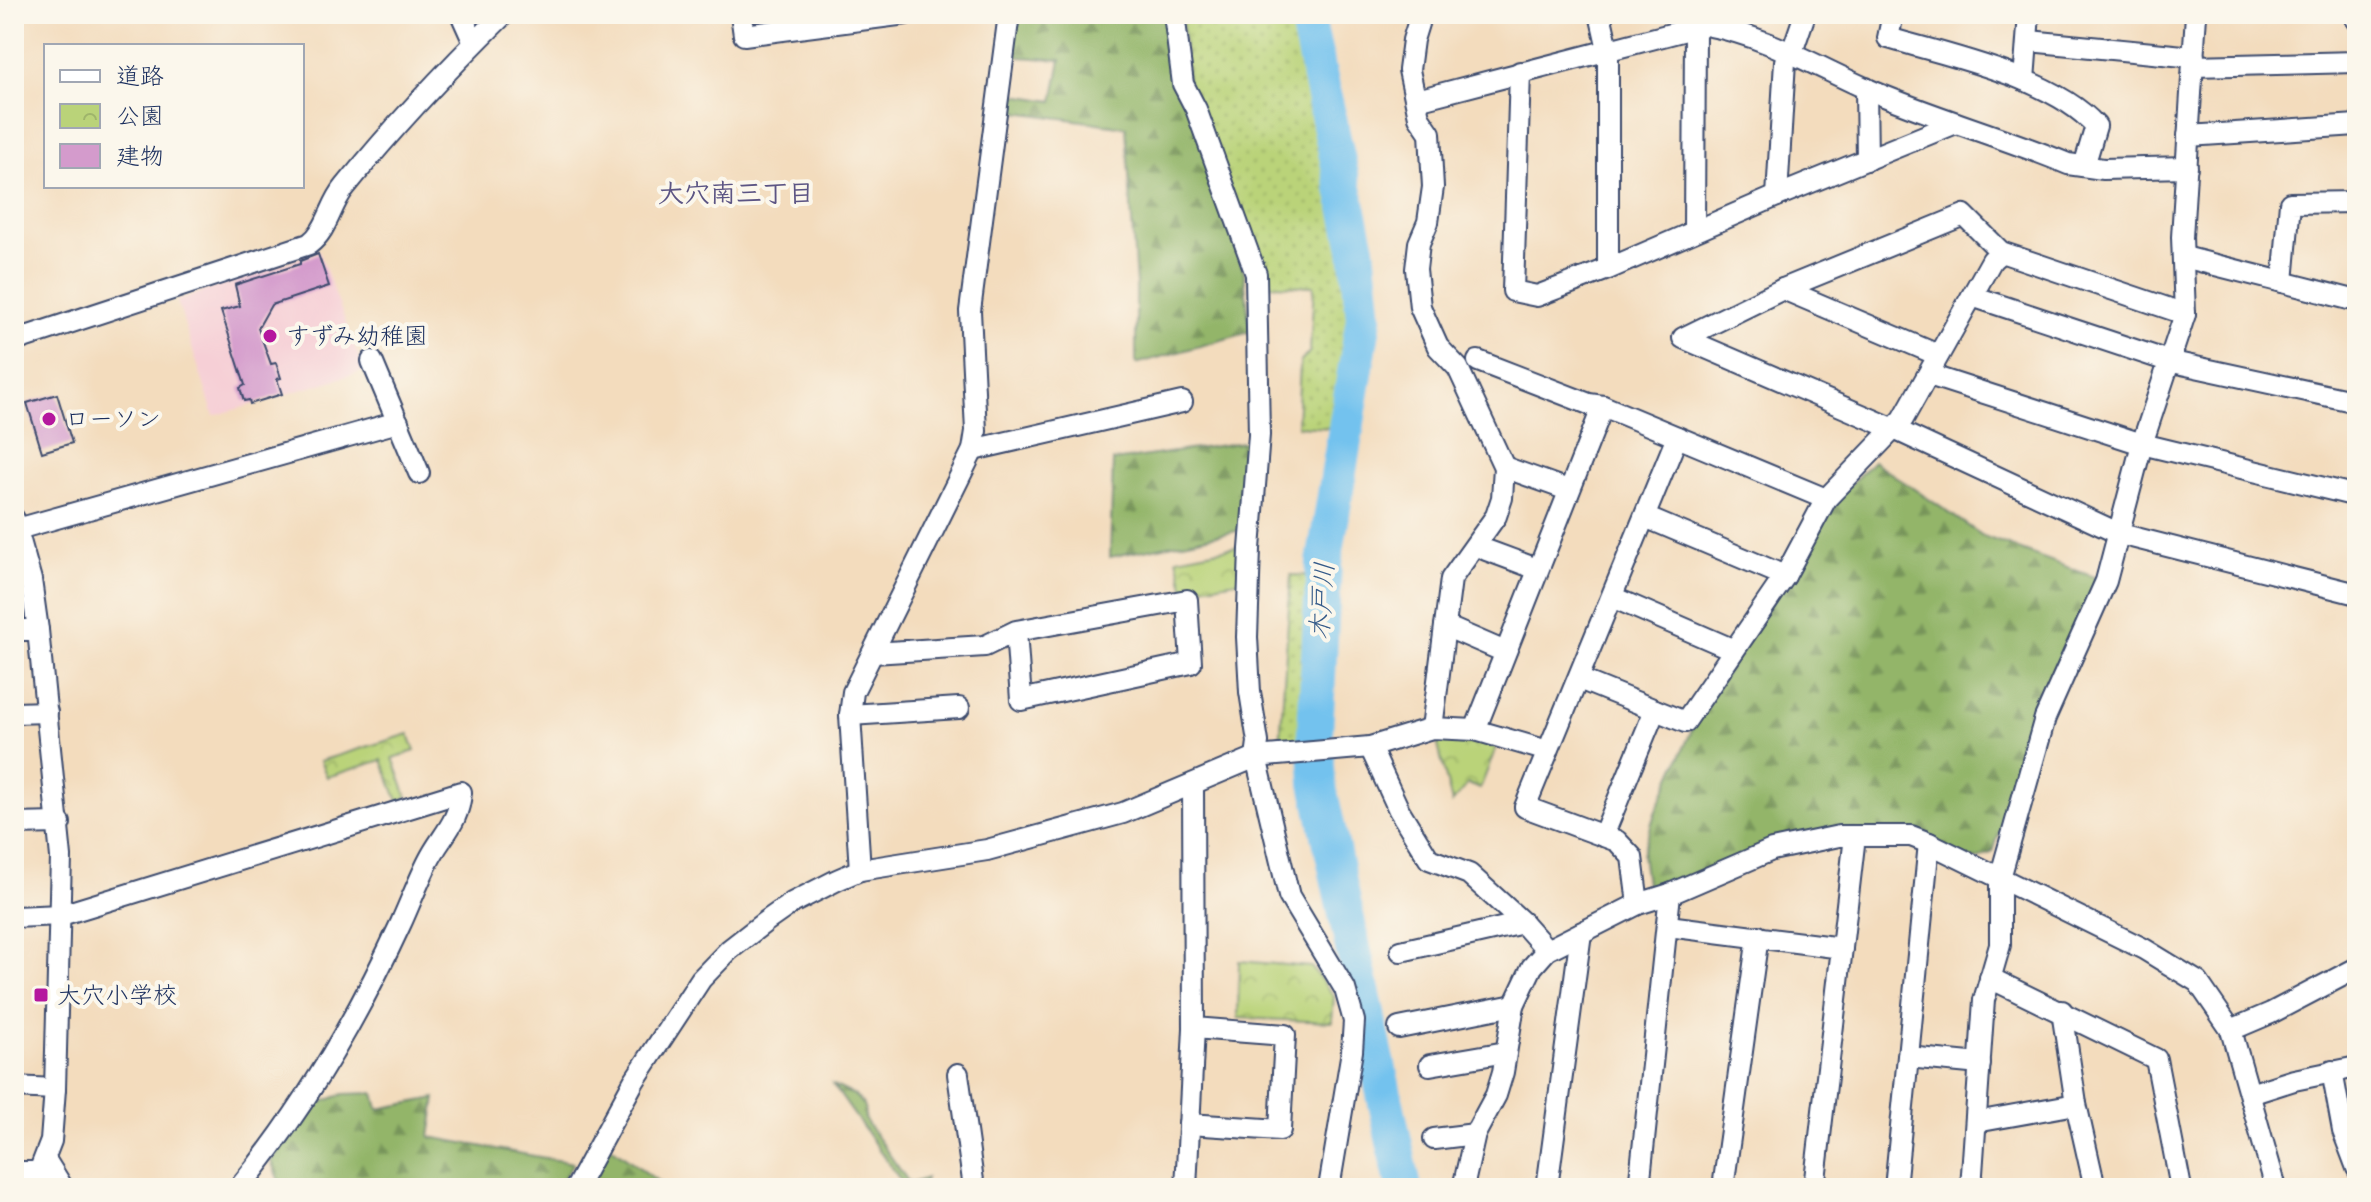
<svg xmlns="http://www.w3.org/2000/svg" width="2371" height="1202" font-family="'Balsamiq Sans','Klee One',sans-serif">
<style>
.built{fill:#f6cfd6}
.grass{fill:url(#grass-dots);stroke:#6a816c;stroke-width:2}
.forest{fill:url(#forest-firs);stroke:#577264;stroke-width:2}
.park{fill:url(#park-crowns);stroke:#6a816c;stroke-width:2}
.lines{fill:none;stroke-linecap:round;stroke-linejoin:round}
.river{stroke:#73c2ee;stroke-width:36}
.building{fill:#d49bcc}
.minor-casing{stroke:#3b496c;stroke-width:24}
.minor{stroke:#fff;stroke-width:20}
.poi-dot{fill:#b5179e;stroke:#fbf7ec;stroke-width:3}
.labels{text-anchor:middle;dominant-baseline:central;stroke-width:8;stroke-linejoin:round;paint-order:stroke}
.poi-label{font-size:24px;fill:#1b2f5e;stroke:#fbf7ec;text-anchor:start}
.neighbourhood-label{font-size:26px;font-weight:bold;fill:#5c5584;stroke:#fbf7ec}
.water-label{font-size:26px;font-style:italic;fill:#355b89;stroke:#fbf7ec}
</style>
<defs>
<pattern id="grass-dots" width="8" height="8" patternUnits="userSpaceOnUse" patternTransform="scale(2)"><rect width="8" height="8" fill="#bad379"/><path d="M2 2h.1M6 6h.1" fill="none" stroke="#9fb56b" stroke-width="1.8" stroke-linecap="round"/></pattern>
<pattern id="forest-firs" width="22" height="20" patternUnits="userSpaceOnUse" patternTransform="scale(2)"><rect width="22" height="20" fill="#93b569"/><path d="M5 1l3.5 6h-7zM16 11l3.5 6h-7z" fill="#77945a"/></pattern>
<pattern id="park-crowns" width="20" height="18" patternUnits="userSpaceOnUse" patternTransform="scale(2)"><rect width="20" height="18" fill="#bad379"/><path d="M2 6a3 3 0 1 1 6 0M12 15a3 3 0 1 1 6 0" fill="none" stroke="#9fb56b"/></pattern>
</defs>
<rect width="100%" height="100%" fill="#fbf7ec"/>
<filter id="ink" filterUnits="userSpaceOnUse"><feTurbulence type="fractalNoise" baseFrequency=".0125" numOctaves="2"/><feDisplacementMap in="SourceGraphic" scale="16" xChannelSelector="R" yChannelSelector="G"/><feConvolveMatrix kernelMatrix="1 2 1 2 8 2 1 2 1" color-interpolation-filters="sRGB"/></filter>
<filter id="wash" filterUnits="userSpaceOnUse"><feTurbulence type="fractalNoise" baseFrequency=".006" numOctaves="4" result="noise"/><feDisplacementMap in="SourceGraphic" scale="32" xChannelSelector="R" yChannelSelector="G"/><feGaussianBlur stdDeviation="1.8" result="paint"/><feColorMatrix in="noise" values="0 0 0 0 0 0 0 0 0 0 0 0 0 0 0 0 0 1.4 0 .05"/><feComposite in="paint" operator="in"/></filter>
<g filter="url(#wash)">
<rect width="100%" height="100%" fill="#f3dcbd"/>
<g class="built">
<path d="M753,14H852L761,27L753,20Z"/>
<path d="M319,251L364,371L214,416L177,301Z"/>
</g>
<g class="grass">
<path d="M1237,14H1299L1343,235L1352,321L1332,428L1297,426L1300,363L1310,351L1314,286L1266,285L1188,82L1182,19L1236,20Z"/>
<path d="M1291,575L1319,576L1306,740L1280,744Z"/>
</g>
<g class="forest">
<path d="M1016,14H1169L1223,211L1244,272L1250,332L1136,364V285L1126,127L1001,110L1003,93L1053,101L1061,60L1008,56Z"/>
<path d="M1251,441L1247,529L1110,557L1113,461Z"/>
<path d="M1873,461L1983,536L2097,578L2037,715L1993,852L1977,860L1853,830L1655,889L1646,884L1642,854L1655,813L1695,723L1833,502Z"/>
<path d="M833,1085L854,1095L864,1105L865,1120L910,1184L926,1178L924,1188H906Z"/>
<path d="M374,1093L378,1109L436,1098L430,1137L573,1163L557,1188H282L271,1161L313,1106L343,1094Z"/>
<path d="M602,1140L667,1188H572Z"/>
</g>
<g class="park">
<path d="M1240,546L1242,580L1185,590L1177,558Z"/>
<path d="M409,734L415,751L393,758L407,797L398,801L382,760L327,777L320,761Z"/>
<path d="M1436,737L1477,740L1496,748L1480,789L1468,784L1452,803Z"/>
<path d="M1239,961L1311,967L1334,996L1332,1022L1238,1018Z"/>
</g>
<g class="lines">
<path class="river" d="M1306,14L1357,248L1364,318L1324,563L1315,733L1318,783L1404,1188"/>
</g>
<g id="blocks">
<g class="building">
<path d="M318,254L329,286L271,305L258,328L271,364L276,363L281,378L277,379L282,394L250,404L249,400L244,401L240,388L245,385L221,311L240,306L235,285L300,264V261Z"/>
<path d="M57,394L72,443L42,452L27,403Z"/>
</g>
</g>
</g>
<g filter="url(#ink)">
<use href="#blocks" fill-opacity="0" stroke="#3b496c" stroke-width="2"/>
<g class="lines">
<defs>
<g id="minor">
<path d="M461,14L474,43"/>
<path d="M741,14L744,35L906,14"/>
<path d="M1174,14L1183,84L1196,109L1256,274L1259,435L1250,549L1247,637L1250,692L1258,742L1256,757L1289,896L1345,989L1354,1021L1352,1051L1329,1188"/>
<path d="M1421,14L1413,40L1409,70L1419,117L1430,133L1433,187L1428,222L1419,243L1416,269L1420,307L1438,347L1458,368L1504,467L1502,498L1496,516L1451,579L1432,728"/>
<path d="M1600,14L1608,49V269"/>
<path d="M1893,14L1888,38C1948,55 2054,78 2096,126L2084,166"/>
<path d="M2353,14L2357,20"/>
<path d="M2029,41L2194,57"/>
<path d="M2193,66L2357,62"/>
<path d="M1520,72L1513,291L1537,296L1608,269L1777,196L1956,123"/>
<path d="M2024,80L2029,14"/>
<path d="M1866,88L1867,160"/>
<path d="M1417,100L1705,25C1763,35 1812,64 1865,88C1931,117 2001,136 2068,164L2103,169L2187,167"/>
<path d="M2188,136L2357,125"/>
<path d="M1777,196L1785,61L1792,52L1805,14"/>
<path d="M1694,231L1695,27"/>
<path d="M2184,257L2357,301"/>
<path d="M2283,282L2290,203L2357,202"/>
<path d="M1783,289L1938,355"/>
<path d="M1972,296L2168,361L2357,402"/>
<path d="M2185,314L2001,252L1964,215L1783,289L1683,338L1892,428L2120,534L2357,594"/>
<path d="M14,341L309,244C328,230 330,205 345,187C394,126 448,69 504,14"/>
<path d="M372,361L419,473"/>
<path d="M1478,361L1589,404L1603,406L1826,499"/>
<path d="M1929,375L2142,444L2357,496"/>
<path d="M973,450L1182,402"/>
<path d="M1504,467L1568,490"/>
<path d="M1645,517L1785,576"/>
<path d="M14,519L31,580L38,630L61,857L55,1089L51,1141L39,1172L36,1188"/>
<path d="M14,530L398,422"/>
<path d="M1486,550L1537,569"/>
<path d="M1612,597L1734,650"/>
<path d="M1445,626L1505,652"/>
<path d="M14,630H38"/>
<path d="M873,653L985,646L1016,631L1187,600L1191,663L1021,700L1016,631"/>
<path d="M1579,679L1685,722L1785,576L1826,499L1903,419L1992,260L2001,252"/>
<path d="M14,713L47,712"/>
<path d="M850,715L959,708"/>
<path d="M1475,730L1603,406"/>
<path d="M1370,747L1399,810L1429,859L1469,874L1523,923L1547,950"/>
<path d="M14,824L60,823"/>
<path d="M1603,836L1655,710"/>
<path d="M860,870L850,715L853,692L973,450L976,431L970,311L1009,14"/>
<path d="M1638,904L1632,857L1617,841L1525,807L1677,437"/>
<path d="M14,917L61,915L461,792C459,824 441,835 428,862C418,882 410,903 401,923C357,1018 305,1108 239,1188"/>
<path d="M1668,926L1842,948"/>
<path d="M1401,951L1523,923"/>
<path d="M1990,978L2156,1059L2181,1188"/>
<path d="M2062,1011L2076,1104L2095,1188"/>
<path d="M1399,1028L1514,1005"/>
<path d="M2231,1030L2271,1013L2357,968"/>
<path d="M1908,1057L1980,1064"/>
<path d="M1430,1065L1506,1052"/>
<path d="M2332,1071L2343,1131L2357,1168"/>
<path d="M958,1074L974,1188"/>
<path d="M14,1087L55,1089"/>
<path d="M2250,1094L2294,1080L2357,1067"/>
<path d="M1976,1122L2076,1104"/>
<path d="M1189,1124L1280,1130L1285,1035L1194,1028"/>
<path d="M1434,1139L1475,1134"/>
<path d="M45,1159L63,1188"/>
<path d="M14,1172H39"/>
<path d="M576,1188L634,1081L701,979L729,950L765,922L792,903L837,880L860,870L987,850L1123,813L1256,757L1370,747L1432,728L1475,730L1548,751"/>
<path d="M1186,1188L1194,1028L1193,784"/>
<path d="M1463,1188L1475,1134L1496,1095L1503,1072L1514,1005L1532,967L1547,950L1638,904L1670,894L1772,850L1839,836H1911L1929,843L2144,949L2198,982L2231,1030L2276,1188"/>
<path d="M1547,1188L1581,933"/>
<path d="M1639,1188L1670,894"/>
<path d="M1723,1188L1758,936"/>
<path d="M1814,1188L1855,836"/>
<path d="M1895,1188L1929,843"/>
<path d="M1971,1188L1984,1000L2000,945V878L2045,718L2106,581L2142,444L2185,314L2182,237L2196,14"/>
</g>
</defs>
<use href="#minor" class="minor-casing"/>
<use href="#minor" class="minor"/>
</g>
</g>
<g class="poi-dot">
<circle cx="270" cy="336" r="8"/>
<circle cx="49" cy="419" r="8"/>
<rect x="33" y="987" width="16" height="16" rx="4"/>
</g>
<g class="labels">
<g class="poi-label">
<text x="286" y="336">すずみ幼稚園</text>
<text x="65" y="419">ローソン</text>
<text x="57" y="995">大穴小学校</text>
</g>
<g class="neighbourhood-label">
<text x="736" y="194">大穴南三丁目</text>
</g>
<g class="water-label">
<text transform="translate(1323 601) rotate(-86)">木戸川</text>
</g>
</g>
<rect width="2371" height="1202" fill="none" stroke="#fbf7ec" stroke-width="48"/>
<rect x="44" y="44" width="260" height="144" fill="#fbf7ec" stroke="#a1a7b3" stroke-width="2"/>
<rect x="60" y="70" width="40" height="12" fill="#ffffff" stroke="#a1a7b3" stroke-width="2"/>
<text x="116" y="84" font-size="24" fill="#1b2f5e">道路</text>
<rect x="60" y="104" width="40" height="24" fill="url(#park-crowns)" stroke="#a1a7b3" stroke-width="2"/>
<text x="116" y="124" font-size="24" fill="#1b2f5e">公園</text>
<rect x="60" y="144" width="40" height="24" fill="#d49bcc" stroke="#a1a7b3" stroke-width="2"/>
<text x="116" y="164" font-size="24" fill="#1b2f5e">建物</text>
</svg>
